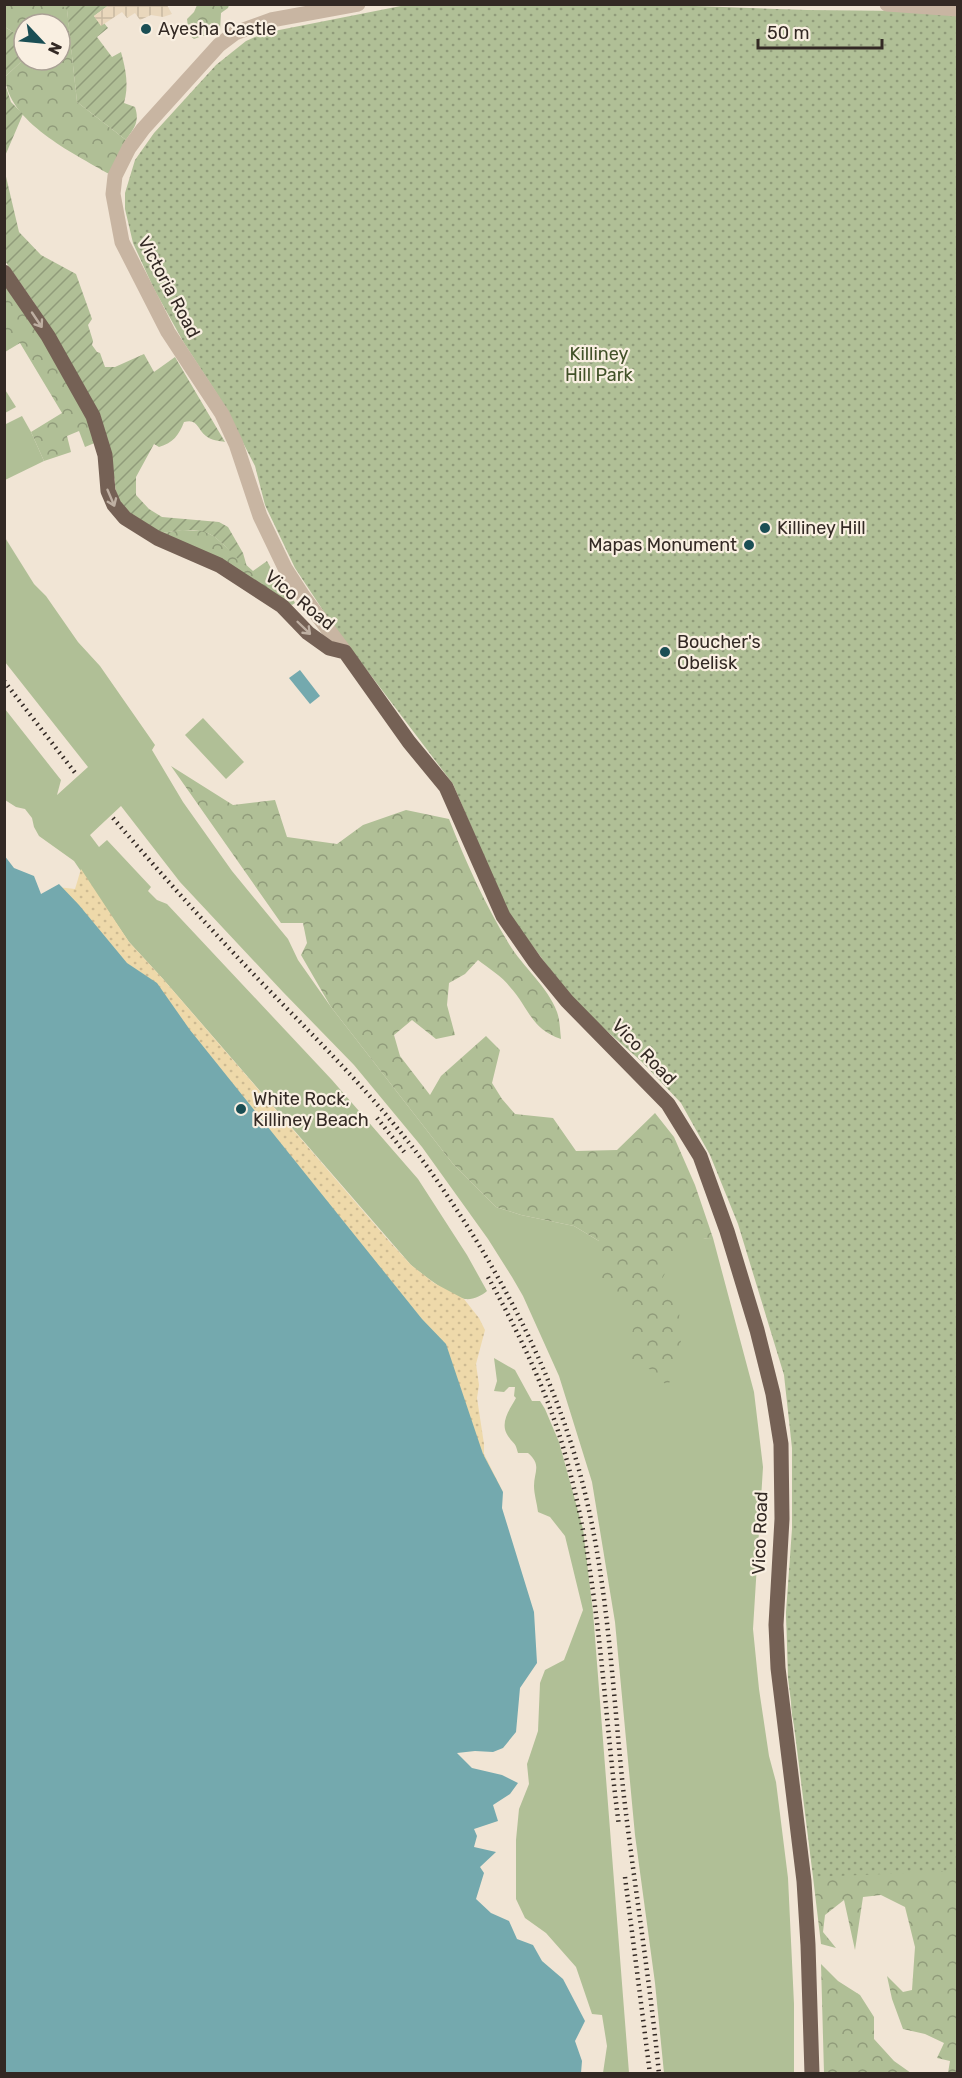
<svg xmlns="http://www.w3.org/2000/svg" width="962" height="2078" font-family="Rubik,sans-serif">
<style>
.grass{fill:#b0bf96}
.forest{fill:url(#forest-crowns);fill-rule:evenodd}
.sand{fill:url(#sand-dots)}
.park{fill:url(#park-dots)}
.garden{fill:url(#garden-furrows)}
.plaza{fill:url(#plaza-grid)}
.water{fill:#74a9ae}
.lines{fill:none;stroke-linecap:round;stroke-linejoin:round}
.minor{stroke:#c8b5a2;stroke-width:15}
.major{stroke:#756155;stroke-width:15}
.rail{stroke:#332924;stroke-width:4.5;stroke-dasharray:1.5 4.5;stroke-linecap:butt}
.oneway{stroke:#beafa2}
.poi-dot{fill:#1a4e54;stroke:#f9efe1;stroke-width:2}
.labels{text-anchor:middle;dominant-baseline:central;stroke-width:4.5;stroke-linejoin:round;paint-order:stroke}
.poi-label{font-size:18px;fill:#332924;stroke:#f9efe1;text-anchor:start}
.street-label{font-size:18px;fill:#332924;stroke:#f9efe1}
.park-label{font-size:18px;fill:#415128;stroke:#f9efe1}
</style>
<defs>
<pattern id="forest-crowns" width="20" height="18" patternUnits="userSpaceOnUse" patternTransform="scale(1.5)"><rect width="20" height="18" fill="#b0bf96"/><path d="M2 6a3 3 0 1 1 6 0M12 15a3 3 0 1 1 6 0" fill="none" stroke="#909b7a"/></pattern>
<pattern id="sand-dots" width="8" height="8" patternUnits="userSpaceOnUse" patternTransform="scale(1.5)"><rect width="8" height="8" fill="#eed9aa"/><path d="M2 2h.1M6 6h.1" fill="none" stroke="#cdba92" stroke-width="1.8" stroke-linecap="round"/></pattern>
<pattern id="park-dots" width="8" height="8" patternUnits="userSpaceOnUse" patternTransform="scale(1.5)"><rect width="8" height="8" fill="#b0bf96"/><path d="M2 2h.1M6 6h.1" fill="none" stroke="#909b7a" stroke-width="1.8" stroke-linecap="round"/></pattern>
<pattern id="garden-furrows" width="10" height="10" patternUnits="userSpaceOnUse" patternTransform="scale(1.5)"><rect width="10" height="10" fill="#b0bf96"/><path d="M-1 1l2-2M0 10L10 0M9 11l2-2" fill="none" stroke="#909b7a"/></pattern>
<pattern id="plaza-grid" width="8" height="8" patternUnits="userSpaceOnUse" patternTransform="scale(1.5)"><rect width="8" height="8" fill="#e9d7bc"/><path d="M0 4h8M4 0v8" fill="none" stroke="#c8b9a1"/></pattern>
</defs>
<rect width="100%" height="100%" fill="#f1e5d5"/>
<g class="grass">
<path d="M4,388L16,407L5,413H4Z"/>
<path d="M22,416L31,432L44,461L5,480L4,425Z"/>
<path d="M4,536L34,584L46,596L78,642L100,666L155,745L152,750L183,802L232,871L288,939L298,960L331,1007L453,1164L496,1207L521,1215L574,1226L599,1241L713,1238L754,1392L763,1467L753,1629L759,1689L769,1756L776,1782L788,1878L794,2004V2073H664L655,1983L635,1835L615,1622L592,1482L559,1376L523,1296L512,1277L488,1239L422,1147L354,1065L283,992L180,882L121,806L90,835L99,847L107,840L151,887L148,891L157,900L167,904L332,1080L418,1179L467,1255L487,1291C481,1296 473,1300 465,1299C451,1297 422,1274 411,1265L163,979L129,942L74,861L39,836L34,827L32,818L25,809L16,807L5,800V709L61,780L57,795L88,767L5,662Z"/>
<path d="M203,718L244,762L226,779L185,735Z"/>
<path d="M494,1358L515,1370L532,1401H540L545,1409L559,1442L583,1529L593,1612L629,2073H603L607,2046L602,2015L592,2014L576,1967L546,1933L525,1918L516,1899V1840L519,1809L529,1784L527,1764L538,1731L540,1683L545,1670L564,1660L583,1610L565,1536L550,1517L538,1512C537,1503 534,1494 534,1486C534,1472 542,1465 528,1453H518C515,1441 514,1445 508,1436C499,1423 510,1409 516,1398L514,1396L515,1387H509L504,1392L494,1391L497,1381Z"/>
</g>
<g class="forest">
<path d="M5,5H62L67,9L77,102L126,140L109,174C73,153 8,122 5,77L24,59L21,37L5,27ZM24,24H60V60H24Z"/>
<path d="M197,5H229L228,8L221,13L220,31L216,35L202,36L194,39L189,35L187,19L194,12Z"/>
<path d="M4,281C39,330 79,385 97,442L85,447L79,431L67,436L71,452L44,461L31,432L62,413L20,343L5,352Z"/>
<path d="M182,530L204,531L215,537L253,571L267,561L278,581L291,595L295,603L292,605L156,534Z"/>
<path d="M171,766L233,805L275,800L287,837L337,844L363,825L406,810L449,819C466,863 485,904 509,944C523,967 548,987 557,1012C560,1020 560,1031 561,1039C531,1029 529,1008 510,987C502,976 488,968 478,960L465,974L449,983L447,1005L455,1035L436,1039L412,1020L394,1035L400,1056L430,1095L441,1076L486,1036L500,1050L492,1083L502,1099L515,1114L553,1118L576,1151L617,1150L655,1113L674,1137L695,1185L713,1238H705L675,1254L660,1283L679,1310L681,1345L668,1387L652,1370L625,1361L635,1321L598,1276L599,1241L574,1226L521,1215L496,1207L453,1164L331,1007L301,955L307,943L303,923H281Z"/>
<path d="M840,1570L957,1790V2073H948L950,2061L937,2058L944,2043L925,2034L903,2029L892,1999L887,1976L903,1992L912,1990L915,1947L905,1907L881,1895L863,1897L855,1950L844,1900L825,1915L823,1932L836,1948L821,1944L813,1877L823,1859L792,1715L786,1612Z"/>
<path d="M821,1964L838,1981L860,1995L874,2017V2039L894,2061L911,2073H824Z"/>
</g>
<path class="sand" d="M81,869L129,942L163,979L389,1241L411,1265L434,1283L464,1299L479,1318L485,1330L476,1364L479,1385L477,1398L484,1444V1454L503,1492L57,887L75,889Z"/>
<path class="park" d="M411,4H640L807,10L911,11L957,16V1871L813,1877L788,1678L786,1612L792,1529V1448L784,1375L738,1224L710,1155L681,1103L641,1061L576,1004L508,913L453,784L332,624L295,568L265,505L255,466L221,400L184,343L154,289L133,243L125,209V193L135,160L154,133L216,65L246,41L264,33Z"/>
<g class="garden">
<path d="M62,5H109L94,16L101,25L104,23L108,28L97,37L112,57L121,52C126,70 129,86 124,103L135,107C140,122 134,128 126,140L77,102L67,10Z"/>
<path d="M5,27L21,37L24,59L5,77Z"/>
<path d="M4,81L11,102L23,114L5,156Z"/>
<path d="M4,168L19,232L41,255L76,274L92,319L88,325L93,341L92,345L97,352L100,353L105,367H115L144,354L154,372L175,357L225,442C220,441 210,440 206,436C197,429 198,418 184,422C179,435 173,443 159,447L154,444L136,477V495L149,509L162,517L219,522L228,527L243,553L247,567C236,558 227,547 216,538C200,525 175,531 156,534C137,518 114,508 115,480L54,335L33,301L5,261Z"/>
</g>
<path class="plaza" d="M109,5H167L172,14L163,17L151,15L140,20L135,13L127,18L122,12L101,26L94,16Z"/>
<g class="water">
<path d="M300,670L320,696L310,704L289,678Z"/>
<path d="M4,855L14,868L34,876L41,894L59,884L79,905L127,963L157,983L190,1030L422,1319L446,1344L483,1454L503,1492L502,1508L534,1612L537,1663L520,1688L516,1732L503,1748L493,1752L475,1751L457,1753L472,1768L502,1775L518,1783L510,1794L493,1805L498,1821L474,1829L477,1836L474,1847L496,1852L480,1867L484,1873L476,1899L491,1913L509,1921L517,1939L533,1945L542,1961L563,1979L585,2021L575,2041L582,2061L581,2073H5Z"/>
</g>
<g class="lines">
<g class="minor">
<path d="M887,4L958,9"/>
<path d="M345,652L303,596L285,568L260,516L236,444L222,414L168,332L122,242L113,194L115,176L129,148L143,129L219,45L235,33L271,20L358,4"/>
</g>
<path class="major" d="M4,272L48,336L93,416L105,455L108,491L114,505L125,518L157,538L219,565L282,606L308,633L329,648L345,652L409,742L446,787L503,916L535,962L567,1001L668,1104L700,1156L727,1231L757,1330L773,1394L781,1444L782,1519L776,1625L778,1668L804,1881L808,1945L812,2074"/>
<g class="rail">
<path d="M4,681L76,774"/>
<path d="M113,818C161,874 210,929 261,982C324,1047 389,1110 440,1185C505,1279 558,1382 585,1493C609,1592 613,1697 624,1797C635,1890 650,1981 659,2074"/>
<path d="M377,1118L405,1153"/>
<path d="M488,1277C520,1335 550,1397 567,1461C600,1580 603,1705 619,1826"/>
<path d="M625,1877L650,2074"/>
</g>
</g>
<defs><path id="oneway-shaft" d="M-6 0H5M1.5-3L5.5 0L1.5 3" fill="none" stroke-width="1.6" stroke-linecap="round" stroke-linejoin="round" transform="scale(1.5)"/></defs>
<g class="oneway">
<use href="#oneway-shaft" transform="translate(37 320) rotate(56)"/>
<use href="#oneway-shaft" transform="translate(111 498) rotate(67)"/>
<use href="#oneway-shaft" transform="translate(304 628) rotate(44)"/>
</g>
<g class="poi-dot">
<circle cx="146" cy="29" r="6"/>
<circle cx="765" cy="528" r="6"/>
<circle cx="749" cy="545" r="6"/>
<circle cx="665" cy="652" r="6"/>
<circle cx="241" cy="1109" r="6"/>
</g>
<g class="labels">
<g class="poi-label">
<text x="158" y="29">Ayesha Castle</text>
<text x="777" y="528">Killiney Hill</text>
<text x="737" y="545" text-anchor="end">Mapas Monument</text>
<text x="677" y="642">Boucher's<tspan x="677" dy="21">Obelisk</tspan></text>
<text x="253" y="1099">White Rock,<tspan x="253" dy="21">Killiney Beach</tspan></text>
</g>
<g class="street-label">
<text transform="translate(169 287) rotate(62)">Victoria Road</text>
<text transform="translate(300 600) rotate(39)">Vico Road</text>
<text transform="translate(644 1052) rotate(46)">Vico Road</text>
<text transform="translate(760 1533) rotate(-88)">Vico Road</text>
</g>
<g class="park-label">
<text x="599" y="354">Killiney<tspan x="599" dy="21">Hill Park</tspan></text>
</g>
</g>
<rect width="962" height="2078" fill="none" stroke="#332924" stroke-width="12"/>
<g transform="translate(42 42) rotate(116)"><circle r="28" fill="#f9efe1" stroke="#aaa095" stroke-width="1.5"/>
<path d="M0-4.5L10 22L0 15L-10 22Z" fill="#1a4e54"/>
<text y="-9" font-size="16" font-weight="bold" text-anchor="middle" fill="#332924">N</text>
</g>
<path d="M758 39v9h124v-9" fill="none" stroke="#332924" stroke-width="3"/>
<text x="767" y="39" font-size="18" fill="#332924" stroke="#f9efe1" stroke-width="4.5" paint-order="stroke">50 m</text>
</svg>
